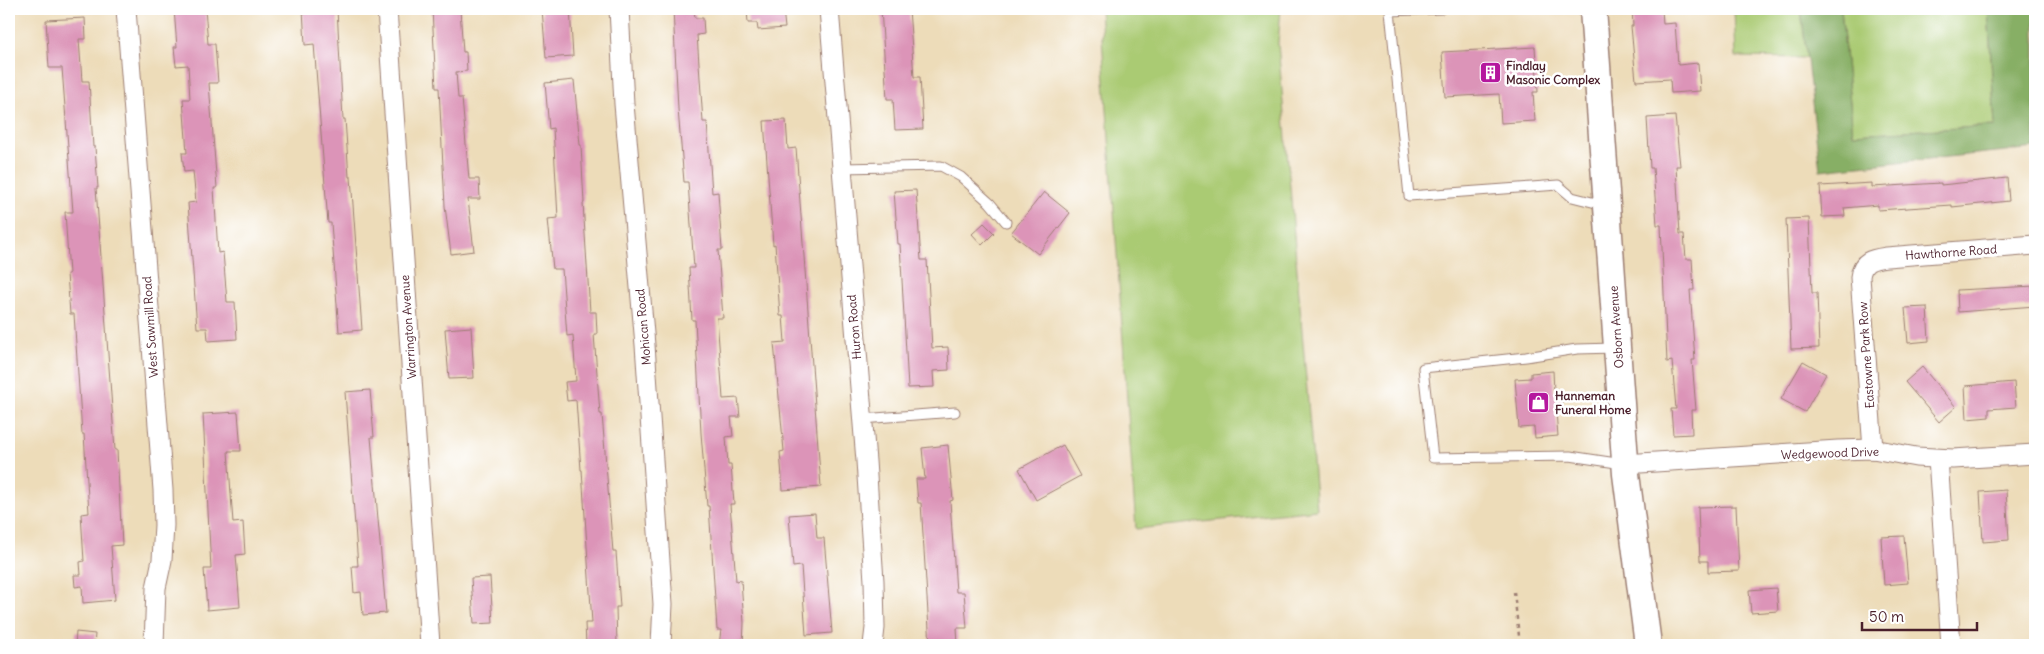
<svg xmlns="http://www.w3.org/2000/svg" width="2044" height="654" font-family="Delius,sans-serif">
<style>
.green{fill:#aacb73;stroke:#7a754f}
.forest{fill:#87af65;stroke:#686748}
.building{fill:#dc94b8}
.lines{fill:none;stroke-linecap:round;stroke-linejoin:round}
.lane-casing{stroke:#9c7e72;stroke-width:11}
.street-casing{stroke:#9c7e72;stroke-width:21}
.secondary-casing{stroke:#9c7e72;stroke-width:29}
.path{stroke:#9c7e72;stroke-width:2.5;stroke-dasharray:4 4;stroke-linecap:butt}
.lane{stroke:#fff;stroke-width:9}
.street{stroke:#fff;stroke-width:19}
.secondary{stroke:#fff;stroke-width:26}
.labels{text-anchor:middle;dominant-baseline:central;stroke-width:5;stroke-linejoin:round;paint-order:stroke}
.poi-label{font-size:12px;font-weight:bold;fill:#4a1f2b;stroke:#fff;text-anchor:start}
.street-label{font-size:12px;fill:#4a1f2b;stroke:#fff}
</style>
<rect width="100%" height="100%" fill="#fff"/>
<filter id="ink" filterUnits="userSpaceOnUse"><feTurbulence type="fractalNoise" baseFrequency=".02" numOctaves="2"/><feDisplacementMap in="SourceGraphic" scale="10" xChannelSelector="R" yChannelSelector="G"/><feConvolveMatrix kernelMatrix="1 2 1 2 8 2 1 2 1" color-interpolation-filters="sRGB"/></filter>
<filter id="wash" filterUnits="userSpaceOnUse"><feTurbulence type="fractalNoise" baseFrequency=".0096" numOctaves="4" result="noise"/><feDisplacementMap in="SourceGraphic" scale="20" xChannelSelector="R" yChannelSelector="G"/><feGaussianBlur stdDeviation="1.12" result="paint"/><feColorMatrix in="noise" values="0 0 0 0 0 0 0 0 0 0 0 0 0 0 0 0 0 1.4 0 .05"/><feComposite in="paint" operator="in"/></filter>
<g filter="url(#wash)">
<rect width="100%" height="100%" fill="#eddcb9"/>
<g class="green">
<path d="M1100,9H1281L1278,43L1317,510L1136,529Z"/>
<path d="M1734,9H1801L1807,58L1736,57Z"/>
<path d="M1841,9H1988L1995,126L1853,134Z"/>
</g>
<path class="forest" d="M1801,9H1841L1853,134L1995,126L1988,9H2035V148L1820,170Z"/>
<g id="blocks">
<g class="building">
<path d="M174,9H205L208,44H215L218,83H209L217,188H214L218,253L223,252L227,302H235L237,339L208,341L207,328H197L188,203L196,202L193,171L184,172L182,153H187L183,99H190L188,65L176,66L174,47H177Z"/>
<path d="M303,9H337L343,119H345L349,177H351L362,330L339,332L331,223H328L314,44L305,45Z"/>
<path d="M432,9H460L463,52H466L467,71L456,72L458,98H462L469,179H479L480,199H468L474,251L451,254L445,206L439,88H436Z"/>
<path d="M542,9H570L573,56L546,58Z"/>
<path d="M673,9H694L695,18H703L704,34L697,35L703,122H707L712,193L718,192L722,250H718L723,318H717L723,399L738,398L740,417H731L733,436L726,437L728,465H731L734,504H730L736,581L741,580L744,623L743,645H719L721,630H717L709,506H707L701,433L695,320H692L689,268H694L688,182H684L678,109Z"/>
<path d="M747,9H783L785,28L758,30L757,23H748Z"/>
<path d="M881,9H909L914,77H920L923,129L895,130L893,99H887Z"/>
<path d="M1632,9H1662L1663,24L1675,23L1678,65L1698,63L1700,91L1671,93L1670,79L1636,81L1631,26H1633Z"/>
<path d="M85,18L86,39H79L82,81H89L93,147H95L98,188H96L115,450H117L122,545L111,546L115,600L83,603L82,586L75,587L74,575H81L80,562L84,561L81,514L89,513L84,434H82L74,314H70L67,274H69L65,212H73L62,68H49L46,20Z"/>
<path d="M1535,47L1538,92H1533L1535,121L1501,123L1499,94L1445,97L1442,52Z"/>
<path d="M574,80L580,145H581L584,203H583L590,312H596L597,334H594L600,414H602L613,552H616L620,607H616L617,645H586L585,623H592L582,470H581L576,400L567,401L565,382L576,381L573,335L567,336L562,269H553L548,219L558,218L553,128L549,129L545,83Z"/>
<path d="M1675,116L1680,166H1676L1680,234H1684L1686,259H1692L1694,290H1690L1695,360H1692L1696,410H1691L1692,434L1673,435L1671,409H1676L1672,361L1667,362L1661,225H1657L1653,168H1650L1647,118Z"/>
<path d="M786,120L788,149L796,148L821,487L783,490L780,452L784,451L774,343L785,342L783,316H780L775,244L773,245L764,121Z"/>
<path d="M2007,178L2009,201L1952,207V205L1878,210V205L1844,208L1845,216L1822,217L1820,186L1872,183V187L1941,183V185Z"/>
<path d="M916,190L921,260H927L932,348L948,347L949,370L933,371L934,387L908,388L900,244H898L894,191Z"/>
<path d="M1044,192L1070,213L1038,254L1011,233Z"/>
<path d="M1809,218L1812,293H1817L1819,348L1791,349L1786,219Z"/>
<path d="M984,223L994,233L982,245L972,234Z"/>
<path d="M2035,286V306L1958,312L1957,290Z"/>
<path d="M1927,307L1929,341L1908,343L1905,308Z"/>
<path d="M471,327L474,378L449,379L445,329Z"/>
<path d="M1803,361L1826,374L1805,412L1781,399Z"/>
<path d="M1922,367L1956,407L1939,422L1905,382Z"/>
<path d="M1553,371L1554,392H1561L1563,412H1556L1558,436L1535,438L1534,427L1519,428L1515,379L1531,378V373Z"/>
<path d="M2014,382L2016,407L1989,409V417L1967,419L1965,386Z"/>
<path d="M370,390L374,437H371L386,613L363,615L361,592L354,593L352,566H358L345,392Z"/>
<path d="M238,412L241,451H228L233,523L243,522L245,554L236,555L240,607L207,610L204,569H211L203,414Z"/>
<path d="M948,445L953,500L950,501L956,592H964L967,628H957L958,645H930L921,503H918L916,479H925L922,448Z"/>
<path d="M1063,445L1080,476L1036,500L1019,469Z"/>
<path d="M2006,490L2009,540L1983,542L1980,492Z"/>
<path d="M1736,506L1739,571L1708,572V561H1700L1698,507Z"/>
<path d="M815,513L817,538H824L832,633L806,635L801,566L793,567L789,515Z"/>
<path d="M1904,536L1908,583L1884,585L1881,537Z"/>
<path d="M490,577L493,623L474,624L471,578Z"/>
<path d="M1776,588L1778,611L1751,613L1749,590Z"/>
<path d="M76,632L95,634L94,645H75Z"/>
</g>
</g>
</g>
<g filter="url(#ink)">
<use href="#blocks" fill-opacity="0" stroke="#9c7e72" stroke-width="1"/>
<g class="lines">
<defs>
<g id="lane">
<path d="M1441,9L1390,11L1409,196L1558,185L1572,197L1604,205"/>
<path d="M842,168L941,166L961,177L990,203L1006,222"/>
<path d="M1615,348L1577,349L1526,357L1423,368L1433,458L1570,456L1623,464"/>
<path d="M862,419L955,412"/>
</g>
<g id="street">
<path d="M126,9L163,490L164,525L162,560L156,588L154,645"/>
<path d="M387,9L430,645"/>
<path d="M619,9L624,104L645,345L663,604L661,645"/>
<path d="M829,9L866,461L874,581L875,628L873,645"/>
<path d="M1873,449L1860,277C1862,260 1873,259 1887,257L2035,245"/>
<path d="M1938,459L1951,645"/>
<path d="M1625,464L1838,450L1873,449L1916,457L1953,459L2035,454"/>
</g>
<path id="secondary" d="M1593,9L1626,474L1648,645"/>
</defs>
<use href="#lane" class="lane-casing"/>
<use href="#street" class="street-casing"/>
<use href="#secondary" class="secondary-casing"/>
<path class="path" d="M1514,592L1520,645"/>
<use href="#lane" class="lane"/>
<use href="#street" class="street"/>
<use href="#secondary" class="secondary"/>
</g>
</g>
<defs>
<symbol id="building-square" viewBox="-11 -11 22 22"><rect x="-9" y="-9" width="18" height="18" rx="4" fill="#b5179e" stroke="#fff"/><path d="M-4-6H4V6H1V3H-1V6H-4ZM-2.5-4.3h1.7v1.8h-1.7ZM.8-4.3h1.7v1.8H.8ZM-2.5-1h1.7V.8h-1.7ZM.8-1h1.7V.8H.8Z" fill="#fff"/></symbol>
<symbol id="shop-square" viewBox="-11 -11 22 22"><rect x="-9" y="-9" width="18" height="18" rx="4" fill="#b5179e" stroke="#fff"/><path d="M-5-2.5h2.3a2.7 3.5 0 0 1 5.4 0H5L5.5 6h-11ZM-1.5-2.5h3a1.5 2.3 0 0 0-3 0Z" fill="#fff"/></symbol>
</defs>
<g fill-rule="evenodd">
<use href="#building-square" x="1478" y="60" width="25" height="25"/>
<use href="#shop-square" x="1526" y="390" width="25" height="25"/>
</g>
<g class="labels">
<g class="poi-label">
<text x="1506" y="65">Findlay<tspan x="1506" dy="14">Masonic Complex</tspan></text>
<text x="1555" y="395">Hanneman<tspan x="1555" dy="14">Funeral Home</tspan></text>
</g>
<g class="street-label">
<text transform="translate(1951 252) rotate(-4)">Hawthorne Road</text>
<text transform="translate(150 327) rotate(-94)">West Sawmill Road</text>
<text transform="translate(408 327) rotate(-94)">Warrington Avenue</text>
<text transform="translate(643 327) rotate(-95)">Mohican Road</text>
<text transform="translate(854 327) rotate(-95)">Huron Road</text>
<text transform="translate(1616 327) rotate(-94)">Osborn Avenue</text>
<text transform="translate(1866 355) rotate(-94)">Eastowne Park Row</text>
<text transform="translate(1830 453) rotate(-2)">Wedgewood Drive</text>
</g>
</g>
<rect width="2044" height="654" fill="none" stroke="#fff" stroke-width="30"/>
<path d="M1862 622v8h115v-8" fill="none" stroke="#4a1f2b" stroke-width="2.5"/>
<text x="1869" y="622" font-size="15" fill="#4a1f2b" stroke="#ffffff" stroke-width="4" paint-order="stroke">50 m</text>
</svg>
